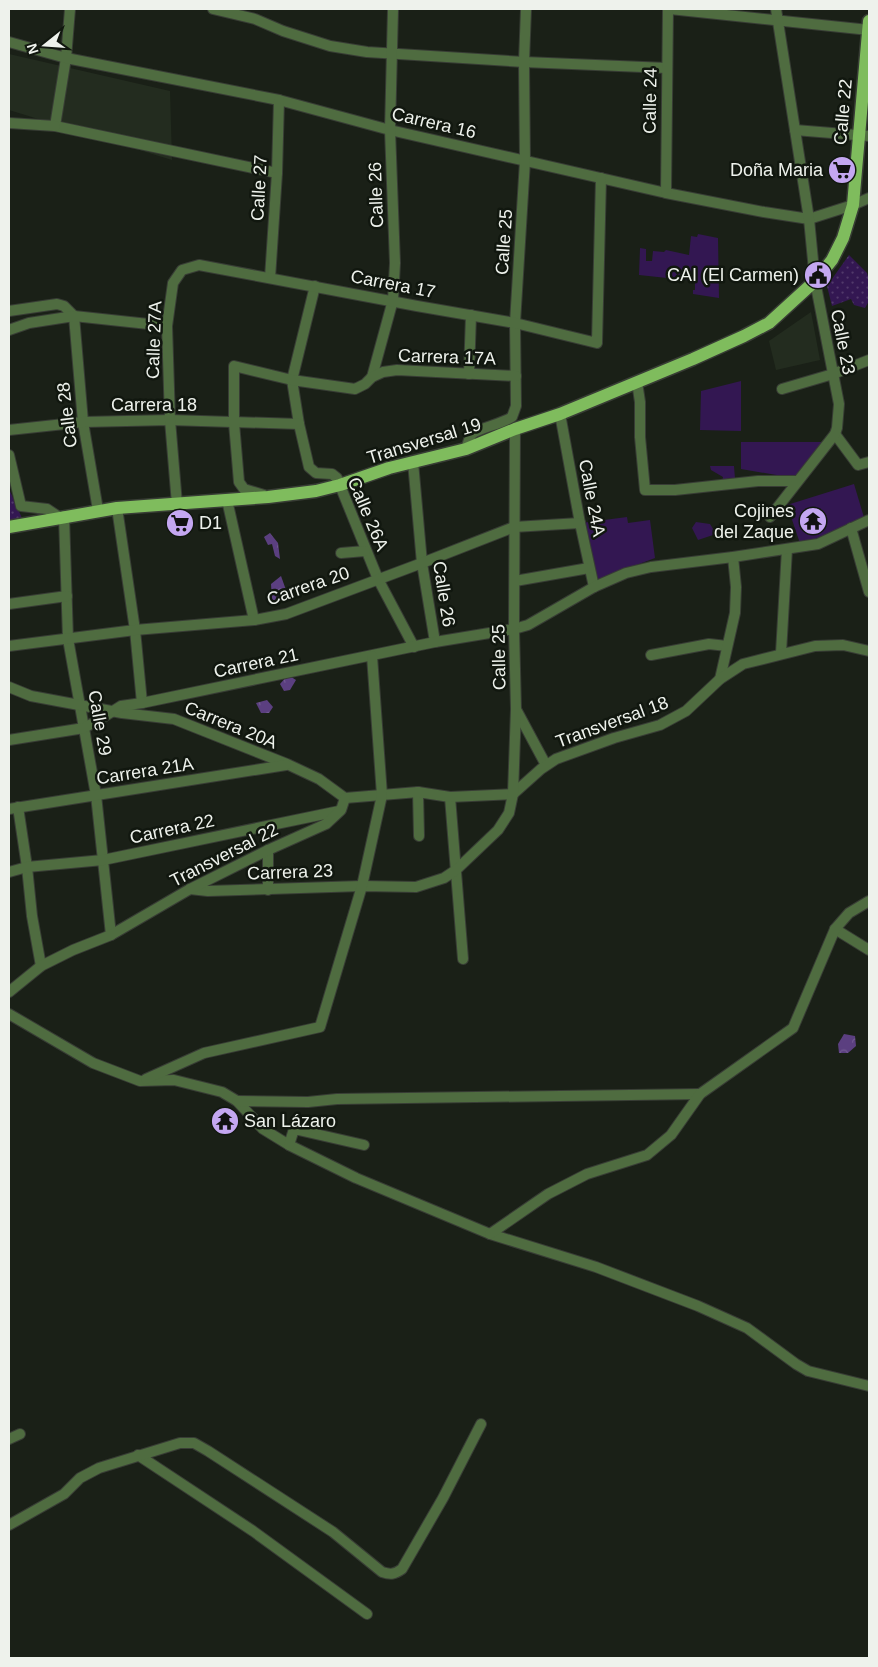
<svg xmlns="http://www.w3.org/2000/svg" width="878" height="1667" font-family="Arial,sans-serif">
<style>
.built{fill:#232c1f}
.grass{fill:#331752}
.forest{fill:url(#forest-crowns)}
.park{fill:url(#park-dots)}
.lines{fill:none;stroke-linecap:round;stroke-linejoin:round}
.minor-casing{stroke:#383d35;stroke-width:12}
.major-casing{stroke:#383d35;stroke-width:15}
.minor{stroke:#4f6c40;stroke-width:10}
.major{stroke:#7fbc5d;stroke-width:12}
.labels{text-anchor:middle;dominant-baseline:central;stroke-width:5;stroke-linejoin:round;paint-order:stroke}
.street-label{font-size:18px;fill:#eef2ec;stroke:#11170f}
.poi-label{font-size:18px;fill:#eef2ec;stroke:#11170f;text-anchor:end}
</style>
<defs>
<pattern id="forest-crowns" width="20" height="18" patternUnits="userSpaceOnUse" patternTransform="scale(1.25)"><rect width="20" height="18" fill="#5b3f80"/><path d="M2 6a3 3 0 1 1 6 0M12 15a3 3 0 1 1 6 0" fill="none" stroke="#735b92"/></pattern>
<pattern id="park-dots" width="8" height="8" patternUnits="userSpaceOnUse" patternTransform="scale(1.25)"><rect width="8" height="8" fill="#331752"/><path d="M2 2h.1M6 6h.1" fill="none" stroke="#51396b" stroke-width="1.8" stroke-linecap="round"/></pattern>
</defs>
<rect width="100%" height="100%" fill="#1a2017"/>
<g class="built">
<path d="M9,54L170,91L172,160L9,110Z"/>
<path d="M811,312L820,360L776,370L769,341Z"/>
</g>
<g class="grass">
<path d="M698,234L718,238L719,298L693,294V290H695V281L639,275L640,248L646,249V261H652L653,251L664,252L666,250L689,255L691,236L697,237Z"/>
<path d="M741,381V431L700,430L701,391Z"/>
<path d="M741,442H824L794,478L741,469Z"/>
<path d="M710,466H734L735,479L728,478L726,481L722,482L723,477L711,470Z"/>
<path d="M854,484L866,524L802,549L787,505Z"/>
<path d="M627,517L628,523L650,520L655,558L594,581L581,523Z"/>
<path d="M696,522L710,524L716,534L698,540L692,528Z"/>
</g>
<g class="forest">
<path d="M270,533L278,543L280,559L275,556L272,544L268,545L264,537Z"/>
<path d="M281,576L286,590L275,603L272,601L271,584Z"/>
<path d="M288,675L296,680L290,690L284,691L280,684Z"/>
<path d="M267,700L273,707L269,713H261L256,703Z"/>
<path d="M844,1034L855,1036L856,1046L848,1053H839L838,1044Z"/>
</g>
<g class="park">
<path d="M849,255L867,273L869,280V301L865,308L854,305L851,299L832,306L827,286Z"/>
<path d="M9,489L25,525L9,528Z"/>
</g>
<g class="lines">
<defs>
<g id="minor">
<path d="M70,9L66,58L55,126L277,173"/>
<path d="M213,9L255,19L283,31L330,46L367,52L524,62L667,68"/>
<path d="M670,9L869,30"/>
<path d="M9,42L66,58L279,100L390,130L666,193L764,212L809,219L853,205L869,198"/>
<path d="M9,123L55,126"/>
<path d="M795,130L869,136"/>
<path d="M666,193L668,9"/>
<path d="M270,278L277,173L279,100"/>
<path d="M315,286L292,380L299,424L309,467L316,473L332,474L337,478L378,579L414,647"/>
<path d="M9,311L57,304L64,306L74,316L83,422L98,510"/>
<path d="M9,330L29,323L74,316L167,326"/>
<path d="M469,374L471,315"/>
<path d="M372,377L393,300L395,263L390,130L393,9"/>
<path d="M637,382L640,402V437L645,490H675L758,481H797"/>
<path d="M782,389L833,374L869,360"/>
<path d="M560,414L580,523L594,587"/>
<path d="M9,430L83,422L170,420L299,424"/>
<path d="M835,434L858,465L869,462"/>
<path d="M466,449C468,444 469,437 472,434C479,428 502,424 512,417L516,406L515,323L525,161L524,62L526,9"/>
<path d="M9,455L21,506L47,509L59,517"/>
<path d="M413,462L422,563L435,642"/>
<path d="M264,495L244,489L239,482L234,423V366L292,380L355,389L365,384L372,377L383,372L397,370L516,376"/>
<path d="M227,500L254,620"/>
<path d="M177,504L170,420L167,326L173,283L182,270L199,265L417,306L515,323L597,343L601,178"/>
<path d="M117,508L135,630L142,703"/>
<path d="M64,516L68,639L96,795L111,935"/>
<path d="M770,517L835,434L837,428L839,404L815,281L809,219L776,9"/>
<path d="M851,528L869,592"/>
<path d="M341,553L365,551"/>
<path d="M515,581L589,568"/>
<path d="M9,604L67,596"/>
<path d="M9,646L135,630L254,620L286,614L422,563L514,527L580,523"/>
<path d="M781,653L787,549"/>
<path d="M651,655L709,644L727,646"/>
<path d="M720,679L735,613L736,587L733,557"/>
<path d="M9,687L31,696L122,713L174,719L287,764L319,779L345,798"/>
<path d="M517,711L546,765"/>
<path d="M9,740L84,728L102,718L121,706L142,703L435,642L514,629L528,625L594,587L626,573L651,567L733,557L818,544L869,520"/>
<path d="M418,792L419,836"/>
<path d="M513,794L541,769L556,759L614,738L660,725L686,711L720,679L743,664L815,646L843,645L869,651"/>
<path d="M450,797L463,959"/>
<path d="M345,798L418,792L450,797L513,794"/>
<path d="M18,807L27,867L32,916L41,966"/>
<path d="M9,809L286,765"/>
<path d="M9,872L27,867L103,860L339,811"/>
<path d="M190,889L208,891L362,886L416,887L444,878L456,870L498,830L509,813L513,794L516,709L514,629L515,429"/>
<path d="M268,890V850"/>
<path d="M835,929L869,950"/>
<path d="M9,992L41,966L73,950L111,935L190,889L268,850L326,824L341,810L345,798"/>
<path d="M9,1014L93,1063L140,1081L174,1080L222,1092L237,1101L263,1129L289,1145L356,1178L490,1234L596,1267L698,1306L747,1328L796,1364L808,1371L869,1386"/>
<path d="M146,1079L204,1053L320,1027L362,886L382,795L372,656"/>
<path d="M237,1101L308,1102L337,1099L700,1094"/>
<path d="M289,1145L294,1129L364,1145"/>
<path d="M490,1234L548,1194L587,1174L647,1155L671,1135L700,1094L793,1028L835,929L849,913L869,901"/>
<path d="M9,1439L20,1434"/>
<path d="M138,1455L253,1531L367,1614"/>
<path d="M9,1525L64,1494L80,1478L99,1468L180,1443H194L208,1451L333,1532L382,1572C391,1575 395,1574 402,1569L443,1498L481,1424"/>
</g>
<path id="major" d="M9,527L117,508L268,497L316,491L340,485L389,468L466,449L515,429L560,414L693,359L744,336L769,323L815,281L832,260L843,238L853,205L869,21"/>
</defs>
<use href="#minor" class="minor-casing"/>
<use href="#major" class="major-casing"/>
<use href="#minor" class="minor"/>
<use href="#major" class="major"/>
</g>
<defs>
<symbol id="supermarket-disc" viewBox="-11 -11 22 22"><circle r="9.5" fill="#c4a7f1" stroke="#11170f"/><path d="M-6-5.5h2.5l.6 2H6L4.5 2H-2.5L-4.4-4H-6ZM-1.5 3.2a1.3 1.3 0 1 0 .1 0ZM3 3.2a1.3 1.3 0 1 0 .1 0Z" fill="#111"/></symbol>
<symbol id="civic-disc" viewBox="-11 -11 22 22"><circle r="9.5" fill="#c4a7f1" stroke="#11170f"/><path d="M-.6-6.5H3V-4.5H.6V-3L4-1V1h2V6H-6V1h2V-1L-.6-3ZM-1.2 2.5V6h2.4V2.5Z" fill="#111"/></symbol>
<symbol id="temple-disc" viewBox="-11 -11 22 22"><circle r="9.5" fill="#c4a7f1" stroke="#11170f"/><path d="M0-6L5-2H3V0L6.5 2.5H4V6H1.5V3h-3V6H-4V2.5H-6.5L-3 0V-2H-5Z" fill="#111"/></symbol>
</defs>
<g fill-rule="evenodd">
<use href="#supermarket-disc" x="826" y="154" width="32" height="32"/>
<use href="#civic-disc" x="802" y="259" width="32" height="32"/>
<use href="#temple-disc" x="797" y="505" width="32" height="32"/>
<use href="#supermarket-disc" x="164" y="507" width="32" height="32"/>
<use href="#temple-disc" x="209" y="1105" width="32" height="32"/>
</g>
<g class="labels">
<g class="street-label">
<text transform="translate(650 101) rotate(-89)">Calle 24</text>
<text transform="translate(843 112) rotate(-85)">Calle 22</text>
<text transform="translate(434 123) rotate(13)">Carrera 16</text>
<text transform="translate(259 188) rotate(-87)">Calle 27</text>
<text transform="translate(376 195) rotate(-92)">Calle 26</text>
<text transform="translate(504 242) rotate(-86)">Calle 25</text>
<text transform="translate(393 284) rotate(11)">Carrera 17</text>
<text transform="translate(154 340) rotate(-88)">Calle 27A</text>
<text transform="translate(843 342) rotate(79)">Calle 23</text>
<text transform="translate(447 357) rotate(2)">Carrera 17A</text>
<text x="154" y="405">Carrera 18</text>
<text transform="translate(67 415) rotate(-97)">Calle 28</text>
<text transform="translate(424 441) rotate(-17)">Transversal 19</text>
<text transform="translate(592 498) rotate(79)">Calle 24A</text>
<text transform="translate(368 514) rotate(67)">Calle 26A</text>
<text transform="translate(308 586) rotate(-19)">Carrera 20</text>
<text transform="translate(444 594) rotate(81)">Calle 26</text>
<text transform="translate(499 657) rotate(-91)">Calle 25</text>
<text transform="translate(256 663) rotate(-12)">Carrera 21</text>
<text transform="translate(612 722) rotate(-20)">Transversal 18</text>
<text transform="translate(100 723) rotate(80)">Calle 29</text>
<text transform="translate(231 725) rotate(22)">Carrera 20A</text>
<text transform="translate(145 771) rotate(-9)">Carrera 21A</text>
<text transform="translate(172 829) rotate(-12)">Carrera 22</text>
<text transform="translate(224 855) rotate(-27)">Transversal 22</text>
<text transform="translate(290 872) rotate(-2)">Carrera 23</text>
</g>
<g class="poi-label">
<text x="823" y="170">Doña Maria</text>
<text x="799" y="275">CAI (El Carmen)</text>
<text x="794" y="511">Cojines<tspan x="794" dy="21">del Zaque</tspan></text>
<text x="199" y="523" text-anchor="start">D1</text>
<text x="244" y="1121" text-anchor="start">San Lázaro</text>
</g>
</g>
<rect width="878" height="1667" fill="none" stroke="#eef2ec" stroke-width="20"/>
<g transform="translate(45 45) rotate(253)" stroke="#11170f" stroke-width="4" paint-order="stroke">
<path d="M0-4L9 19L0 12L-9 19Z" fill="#eef2ec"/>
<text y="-8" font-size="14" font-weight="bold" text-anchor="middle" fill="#eef2ec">N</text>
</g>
</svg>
